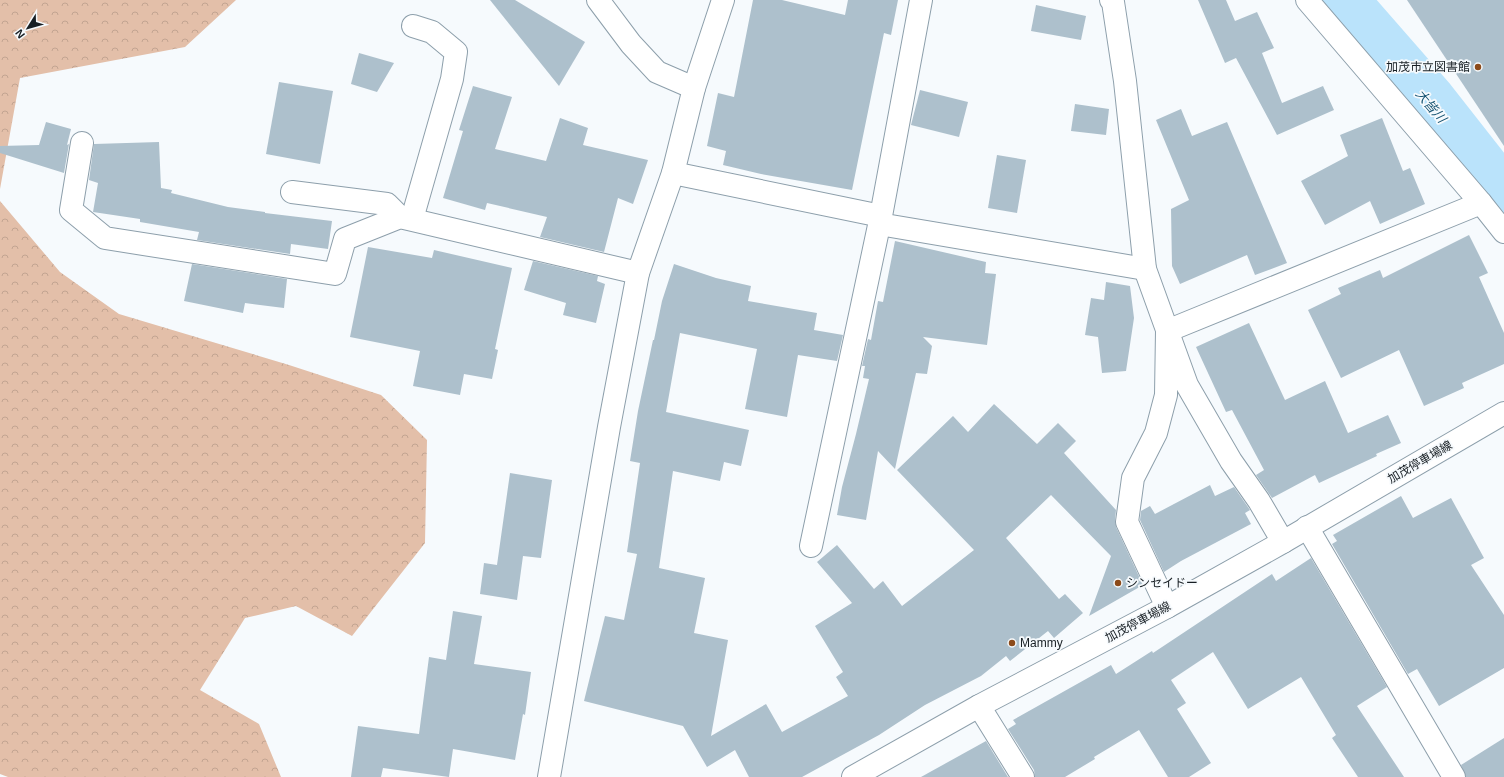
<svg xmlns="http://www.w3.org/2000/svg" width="1504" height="777" font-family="Helvetica,'Noto Sans JP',sans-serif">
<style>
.forest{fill:url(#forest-crowns)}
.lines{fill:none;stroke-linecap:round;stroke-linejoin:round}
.river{stroke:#bae3fb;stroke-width:57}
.building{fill:#adc0cc}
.minor-casing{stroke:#8d9fab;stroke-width:24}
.major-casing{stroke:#8d9fab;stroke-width:24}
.minor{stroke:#fff;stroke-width:22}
.major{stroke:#fff;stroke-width:22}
.poi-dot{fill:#8c4a19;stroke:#f6fafd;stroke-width:1.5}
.labels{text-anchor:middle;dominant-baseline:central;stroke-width:3.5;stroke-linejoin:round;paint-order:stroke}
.poi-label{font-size:12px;fill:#171e23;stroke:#f6fafd;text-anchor:start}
.street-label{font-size:12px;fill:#171e23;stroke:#f6fafd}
.water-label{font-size:13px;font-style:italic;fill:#175472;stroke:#f6fafd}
</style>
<defs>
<pattern id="forest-crowns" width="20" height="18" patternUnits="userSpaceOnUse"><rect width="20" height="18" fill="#e3bfa9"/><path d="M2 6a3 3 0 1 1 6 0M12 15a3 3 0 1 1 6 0" fill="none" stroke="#c2a491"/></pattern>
</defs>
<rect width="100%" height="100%" fill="#f6fafd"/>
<g class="forest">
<path d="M0,0H236L185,47L20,78L0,189Z"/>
<path d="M0,201L60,272L119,314L289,365L381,395L427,440L425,543L352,636L296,606L245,618L200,690L259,724L281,777H8L0,774Z"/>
</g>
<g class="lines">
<path class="river" d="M1336,0L1345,7L1428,102L1504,199"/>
</g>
<g class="building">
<path d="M490,0H515L585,42L559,86Z"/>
<path d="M753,0H782L845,15L848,0H898L891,35L884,33L852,190L761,174L723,165L726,151L707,146L718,93L734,97Z"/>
<path d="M1198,0H1226L1235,21L1257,12L1274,48L1262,53L1282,103L1323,86L1334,110L1277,135L1236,58L1225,63Z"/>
<path d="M1407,0H1504V146Z"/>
<path d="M1036,5L1086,16L1081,40L1031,31Z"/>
<path d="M359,53L394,63L377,92L351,84Z"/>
<path d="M279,82L333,91L320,164L266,154Z"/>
<path d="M473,86L512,97L495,149L546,161L560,118L588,128L583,145L648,160L633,204L618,198L604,252L540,237L547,217L487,203L485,210L443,198L463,131L459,130Z"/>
<path d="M920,90L968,102L959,137L911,125Z"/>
<path d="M1075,104L1109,109L1106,135L1071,131Z"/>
<path d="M1181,109L1192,136L1227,122L1287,263L1255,275L1247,255L1180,284L1172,266L1171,209L1189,200L1156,120Z"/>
<path d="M1382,118L1403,171L1410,168L1425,204L1380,224L1370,201L1325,225L1301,181L1348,156L1340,135Z"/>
<path d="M46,122L71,129L67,145L69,144L64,173L0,153V146L39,145Z"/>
<path d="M159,142L161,188L172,190L171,193L228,207L265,212V213L332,221L328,249L291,244L290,254L197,240L199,232L140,222V219L93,212L98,183L89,180L94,144Z"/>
<path d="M997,155L1026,160L1017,213L988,208Z"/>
<path d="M1469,235L1488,273L1479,277L1504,333V364L1462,383L1464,388L1424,406L1399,350L1341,378L1308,310L1341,294L1338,288L1380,270L1383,278Z"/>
<path d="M895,241L986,262L985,273L996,274L987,345L923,337L932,346L927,374L916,373L895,469L878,451L866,520L837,515L842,487L856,434L869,379L863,378L865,366H862L868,339L871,340L878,301L883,302Z"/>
<path d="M368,247L432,258L434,250L512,268L495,349L498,350L492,379L464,374L460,395L413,386L420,351L350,337Z"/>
<path d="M533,261L598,276L597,281L605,284L596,323L563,315L566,303L524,290Z"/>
<path d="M192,264L287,279L284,308L245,303L243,313L184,301Z"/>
<path d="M674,264L716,278L751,286L748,301L817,313L814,330L843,335L837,361L798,355L787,417L745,409L757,349L680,333L666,412L749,430L741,466L724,462L720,481L673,471L659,568L705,578L694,633L728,640L711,736L766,704L782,732L848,696L836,677L843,672L815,626L852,603L817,562L837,545L874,589L883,581L902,606L974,550L897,470L953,416L968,432L994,404L1037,444L1058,423L1076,441L1064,453L1116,510L1115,520L1116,527L1143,585L1089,616L1111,556L1051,495L1006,538L1059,599L1065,594L1083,613L1054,638L1048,631L1010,661L1006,656L981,676L925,705L879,735L802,777H749L735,750L707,767L683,726L584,701L605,616L624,620L637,554L627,552L640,463L630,461L638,411L653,340H654L662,301Z"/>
<path d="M1106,282L1130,286L1134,318L1126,371L1102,373L1098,337L1085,335L1091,298L1104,300Z"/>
<path d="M1249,323L1285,400L1325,381L1348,433L1388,415L1401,443L1376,454L1377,456L1319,483L1315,475L1272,498L1256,475L1264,470L1232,410L1226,412L1196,347Z"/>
<path d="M510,473L552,480L541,558L523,556L517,600L480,594L484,563L497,565Z"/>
<path d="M1210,485L1215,496L1234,487L1250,510L1245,513L1251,524L1181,561L1164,572L1140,520L1141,511L1150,506L1155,514Z"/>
<path d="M1401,496L1413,518L1451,498L1484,558L1471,565L1504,615V668L1439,706L1417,669L1408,674L1332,544L1337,541L1333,535Z"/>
<path d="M1311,558L1387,687L1357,706L1404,777H1358L1332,738L1336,735L1301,677L1248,709L1213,652L1171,680L1186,703L1177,709L1211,763L1189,777H1168L1139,730L1094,757L1095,759L1065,777H1035L1034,770L1008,729L1016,724L1013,720L1111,665L1116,674L1152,651L1153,653L1272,574L1276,581Z"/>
<path d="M453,611L482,616L474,664L531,672L525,715L523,714L515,760L453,749L449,777L383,768L381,777H351L358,726L419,734L429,657L446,660Z"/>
<path d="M1504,738V777H1466L1461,765Z"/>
<path d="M986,741L1008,777H921Z"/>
</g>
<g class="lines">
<defs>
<g id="minor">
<path d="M598,0L631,44L657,72L694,88"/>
<path d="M1111,0L1113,2L1125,81L1145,269L1187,385L1231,461L1259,501L1283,542"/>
<path d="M1307,0L1481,203L1504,232"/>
<path d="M82,143L71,210L105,238L335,274L345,239L400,217L638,273"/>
<path d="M673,173L881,216"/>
<path d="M292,192L387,204L400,217"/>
<path d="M412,219L452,79L456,52L432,32L413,26"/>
<path d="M879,224L1145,269"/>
<path d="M1307,527L1454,777"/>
<path d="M811,546L881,216L921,0"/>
<path d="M1167,607L1127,522L1133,478L1156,433L1166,395L1167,331L1481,203"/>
<path d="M979,706L1023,777"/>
<path d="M549,777L609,427L638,273L673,173L694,88L723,0"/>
</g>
<path id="major" d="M853,777L979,706L1167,607L1283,542L1504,413"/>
</defs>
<use href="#minor" class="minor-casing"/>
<use href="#major" class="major-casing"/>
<use href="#minor" class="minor"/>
<use href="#major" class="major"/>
</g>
<g class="poi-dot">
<circle cx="1478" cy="67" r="4"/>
<circle cx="1118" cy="583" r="4"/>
<circle cx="1012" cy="643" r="4"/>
</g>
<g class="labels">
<g class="poi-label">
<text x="1470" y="67" text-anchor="end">加茂市立図書館</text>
<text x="1126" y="583">シンセイドー</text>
<text x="1020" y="643">Mammy</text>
</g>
<g class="street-label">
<text transform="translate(1420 462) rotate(-30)">加茂停車場線</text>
<text transform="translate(1138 622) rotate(-28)">加茂停車場線</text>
</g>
<g class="water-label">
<text transform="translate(1431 106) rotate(50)">大皆川</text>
</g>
</g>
<g transform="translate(28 28) rotate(233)" stroke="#f6fafd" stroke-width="3" paint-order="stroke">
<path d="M0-3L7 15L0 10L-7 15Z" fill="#171e23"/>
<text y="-6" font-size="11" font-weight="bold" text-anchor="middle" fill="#171e23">N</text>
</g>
</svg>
